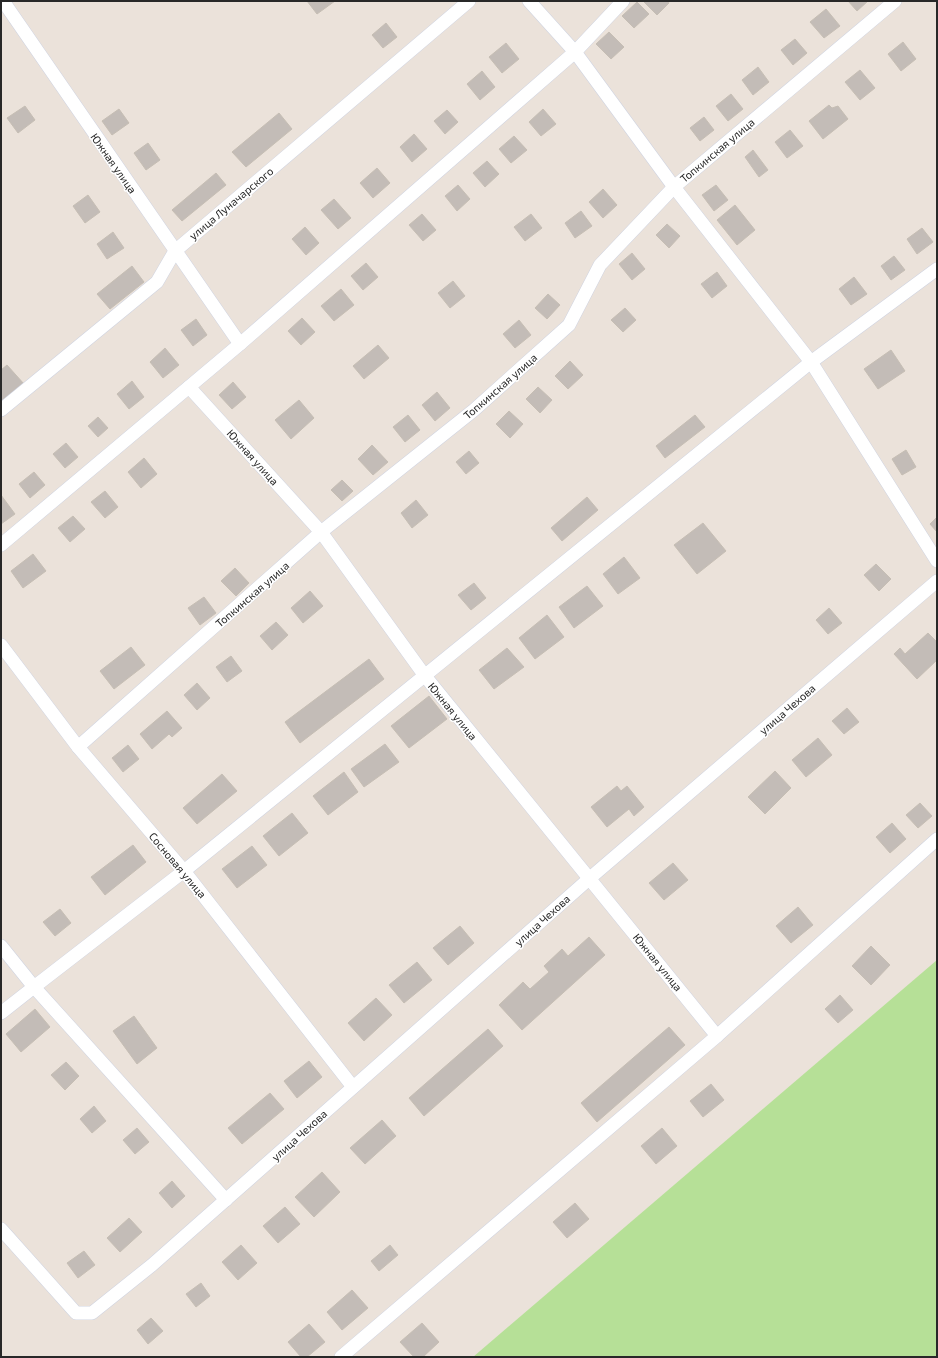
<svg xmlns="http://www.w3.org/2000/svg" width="938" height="1358" font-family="'Exo 2',sans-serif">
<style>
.garden{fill:#b6e097}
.building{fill:#c3bcb7;stroke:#c6beb4}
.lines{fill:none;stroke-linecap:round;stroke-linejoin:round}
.street-casing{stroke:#d0d4e1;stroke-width:14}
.street{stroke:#fff;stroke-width:13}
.labels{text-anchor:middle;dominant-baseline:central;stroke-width:3;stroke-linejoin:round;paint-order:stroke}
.street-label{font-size:11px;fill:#282828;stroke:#fff}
</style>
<rect width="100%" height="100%" fill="#ebe2da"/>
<path class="garden" d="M937,960V1357H473Z"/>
<g class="building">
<path d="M307,1H335L317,14Z"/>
<path d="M643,1H668L669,3L657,15Z"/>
<path d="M848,1H868L857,11Z"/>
<path d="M637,2L649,14L634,28L622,16Z"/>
<path d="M826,9L840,26L824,38L810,22Z"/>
<path d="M386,23L397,37L383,48L372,35Z"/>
<path d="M609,32L624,47L611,59L596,44Z"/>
<path d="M795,39L807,53L793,65L781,50Z"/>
<path d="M903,42L916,59L901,71L888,54Z"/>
<path d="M506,43L519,59L502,73L489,57Z"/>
<path d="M758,67L769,82L753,95L742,80Z"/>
<path d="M860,70L875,88L860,100L845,82Z"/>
<path d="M482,71L495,87L480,100L467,84Z"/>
<path d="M731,94L743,109L728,121L716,106Z"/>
<path d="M829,105L832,108L838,106L848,119L823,139L809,121Z"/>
<path d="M25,106L35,120L18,133L7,118Z"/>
<path d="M119,109L129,123L112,135L102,121Z"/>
<path d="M543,109L556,124L541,136L529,122Z"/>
<path d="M447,110L458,122L445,134L434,121Z"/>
<path d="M279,113L292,129L246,167L232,152Z"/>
<path d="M704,117L714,130L700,141L690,128Z"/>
<path d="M790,130L803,146L787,158L775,142Z"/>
<path d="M414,134L427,149L412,162L400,147Z"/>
<path d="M514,136L527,150L511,163L499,149Z"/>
<path d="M148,143L160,160L146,170L134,153Z"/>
<path d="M753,150L768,170L759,177L745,157Z"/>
<path d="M487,161L499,174L485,187L473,173Z"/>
<path d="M377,168L390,183L373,198L360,183Z"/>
<path d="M216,173L226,185L182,221L172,210Z"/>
<path d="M458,185L470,199L457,211L445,196Z"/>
<path d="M716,185L728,200L714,211L702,195Z"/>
<path d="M603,189L617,205L603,218L589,202Z"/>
<path d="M88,195L100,212L85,223L73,206Z"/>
<path d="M334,199L351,218L338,229L321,210Z"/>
<path d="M735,205L755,230L737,245L717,220Z"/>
<path d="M581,211L592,226L575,238L565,223Z"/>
<path d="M422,214L436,230L423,241L409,225Z"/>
<path d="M531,214L542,228L525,241L514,227Z"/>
<path d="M667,224L680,236L669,248L656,235Z"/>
<path d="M305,227L319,243L306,255L292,239Z"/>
<path d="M922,228L933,242L917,254L907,239Z"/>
<path d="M113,232L124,248L107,259L97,244Z"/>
<path d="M632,253L645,269L632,280L619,264Z"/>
<path d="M894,256L905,270L891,280L881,266Z"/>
<path d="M366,263L378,277L363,290L351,276Z"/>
<path d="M132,266L144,282L110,309L97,294Z"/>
<path d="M717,272L727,286L712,298L701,284Z"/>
<path d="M854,277L867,294L851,305L839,289Z"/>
<path d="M453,281L465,296L450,308L438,293Z"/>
<path d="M341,289L354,305L334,321L321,306Z"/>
<path d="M548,294L560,305L547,319L535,308Z"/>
<path d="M625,308L636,320L623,332L611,320Z"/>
<path d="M302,318L315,332L301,345L288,331Z"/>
<path d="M196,319L207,335L193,346L181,330Z"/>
<path d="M519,320L531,335L515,348L503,334Z"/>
<path d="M378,345L389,358L364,379L353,366Z"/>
<path d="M165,348L179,365L163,378L150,362Z"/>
<path d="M891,350L905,371L878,389L864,369Z"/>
<path d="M570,361L583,375L568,389L555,376Z"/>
<path d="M7,365L24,384L1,404V370Z"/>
<path d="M132,381L144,397L129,409L117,394Z"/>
<path d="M233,382L246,397L232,409L219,395Z"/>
<path d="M538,387L552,400L540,413L526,399Z"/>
<path d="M437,392L450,408L435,421L422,405Z"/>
<path d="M299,400L314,418L291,439L275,420Z"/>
<path d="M509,411L523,424L510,438L496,424Z"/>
<path d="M408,415L420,430L405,442L393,427Z"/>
<path d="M695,415L705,427L665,458L656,446Z"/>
<path d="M98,417L108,428L98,437L88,426Z"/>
<path d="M66,443L78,457L65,468L53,454Z"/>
<path d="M372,445L388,462L373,475L358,459Z"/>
<path d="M906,450L916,467L902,475L892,459Z"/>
<path d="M469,451L479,463L466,474L456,462Z"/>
<path d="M144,458L157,474L141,488L128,472Z"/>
<path d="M34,472L45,485L30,498L19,484Z"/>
<path d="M342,480L353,491L342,501L331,490Z"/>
<path d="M105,491L118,507L105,518L91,502Z"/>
<path d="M1,495L15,514L1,524Z"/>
<path d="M587,497L598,510L562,541L551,528Z"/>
<path d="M416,500L428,515L412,528L401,513Z"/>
<path d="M73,516L85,529L70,542L58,528Z"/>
<path d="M937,517V532L930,524Z"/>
<path d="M703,523L726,551L697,574L674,545Z"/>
<path d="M33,554L46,571L23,588L11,571Z"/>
<path d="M624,557L640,578L618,594L603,574Z"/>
<path d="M876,564L891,579L879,591L864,575Z"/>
<path d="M235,568L249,583L236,596L221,581Z"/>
<path d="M474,583L486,598L471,610L458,595Z"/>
<path d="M587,586L603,606L574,628L559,607Z"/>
<path d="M310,591L323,606L303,623L291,608Z"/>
<path d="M204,597L216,613L200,625L188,608Z"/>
<path d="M829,608L842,623L828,634L816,620Z"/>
<path d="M547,615L564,637L535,659L519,638Z"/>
<path d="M276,622L288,635L272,650L260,636Z"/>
<path d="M928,633L937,642V660L917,679L894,654L900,648L905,654Z"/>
<path d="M131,647L145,665L114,689L100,671Z"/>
<path d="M507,648L524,667L494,689L479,670Z"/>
<path d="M231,656L242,671L227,682L216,667Z"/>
<path d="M369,659L384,679L300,743L285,722Z"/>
<path d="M197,683L210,698L197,710L184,695Z"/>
<path d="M429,696L447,719L409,748L391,726Z"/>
<path d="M847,708L859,722L844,734L832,721Z"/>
<path d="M167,711L182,728L172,737L169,734L152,749L140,734Z"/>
<path d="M818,738L832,755L806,777L792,760Z"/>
<path d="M385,744L399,762L364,787L351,769Z"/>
<path d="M128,745L139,759L123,772L112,758Z"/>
<path d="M775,771L791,788L765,814L748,797Z"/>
<path d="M344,772L358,792L328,815L313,796Z"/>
<path d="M222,774L237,791L197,824L183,808Z"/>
<path d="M617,786L621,791L627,786L644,807L634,816L629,809L607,827L591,807Z"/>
<path d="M920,803L932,816L918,828L906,815Z"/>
<path d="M292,813L308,833L279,856L263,836Z"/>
<path d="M892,823L906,839L890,853L876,837Z"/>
<path d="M133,845L146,862L105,895L91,877Z"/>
<path d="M252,846L267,865L237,888L222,869Z"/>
<path d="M673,863L688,880L664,900L649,883Z"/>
<path d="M798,907L813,925L791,943L776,926Z"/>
<path d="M60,909L71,923L55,936L43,922Z"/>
<path d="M460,926L474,943L448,965L433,948Z"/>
<path d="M589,937L605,955L522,1030L499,1005L523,982L530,989L549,972L544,966L562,949L568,956Z"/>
<path d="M871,946L890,965L871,985L852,966Z"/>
<path d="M417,962L432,980L404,1003L389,985Z"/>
<path d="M840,995L853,1010L838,1023L825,1009Z"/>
<path d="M376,998L392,1015L364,1041L348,1023Z"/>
<path d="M35,1009L50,1027L21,1052L6,1034Z"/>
<path d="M134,1016L157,1048L137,1064L113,1031Z"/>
<path d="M669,1027L685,1045L597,1122L581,1103Z"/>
<path d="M488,1029L503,1046L424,1116L409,1098Z"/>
<path d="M309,1061L322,1077L297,1098L284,1081Z"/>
<path d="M66,1062L79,1076L65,1090L51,1075Z"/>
<path d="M711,1084L724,1100L703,1117L690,1101Z"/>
<path d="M270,1093L284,1109L242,1144L228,1128Z"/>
<path d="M94,1106L106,1121L92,1133L80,1119Z"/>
<path d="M382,1120L396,1136L365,1164L350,1148Z"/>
<path d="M137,1128L149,1142L135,1154L123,1140Z"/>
<path d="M662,1128L677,1146L656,1164L641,1146Z"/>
<path d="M322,1172L340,1192L314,1217L295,1197Z"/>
<path d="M172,1181L185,1196L172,1208L159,1193Z"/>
<path d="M575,1203L589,1219L567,1238L553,1222Z"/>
<path d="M285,1207L300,1224L278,1243L263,1226Z"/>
<path d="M129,1218L142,1232L120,1252L107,1238Z"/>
<path d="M241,1245L257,1263L238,1280L222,1262Z"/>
<path d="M390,1245L398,1255L379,1271L371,1261Z"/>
<path d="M84,1251L95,1265L78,1278L67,1263Z"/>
<path d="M201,1283L210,1296L196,1307L186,1294Z"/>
<path d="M352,1290L368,1308L342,1330L327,1312Z"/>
<path d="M151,1318L163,1331L148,1344L137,1330Z"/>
<path d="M422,1323L439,1342L423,1357H414L400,1342Z"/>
<path d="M309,1324L325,1342L307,1357H301L288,1342Z"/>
</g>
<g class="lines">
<defs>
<g id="street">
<path d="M3,1L240,344"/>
<path d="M529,1L575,52L674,187L811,362L937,561"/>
<path d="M189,387L321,532L425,676L717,1036"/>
<path d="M1,410L157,282L175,251L469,1"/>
<path d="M1,545L240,344L575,52L623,1"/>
<path d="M1,645L78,747L184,871L353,1087"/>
<path d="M78,747L321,532L474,410L569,325L600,265L674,187L895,1"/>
<path d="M1,946L34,987L1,1013"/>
<path d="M226,1200L34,987L184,871L811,362L937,269"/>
<path d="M1,1229L76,1313H92L152,1265L590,878L937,581"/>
<path d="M341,1357L717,1036L937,839"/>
</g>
</defs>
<use href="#street" class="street-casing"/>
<use href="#street" class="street"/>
</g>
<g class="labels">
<g class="street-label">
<text transform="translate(717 150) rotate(-40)">Топкинская улица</text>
<text transform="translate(114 163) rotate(55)">Южная улица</text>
<text transform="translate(231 203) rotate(-40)">улица Луначарского</text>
<text transform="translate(500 386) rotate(-41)">Топкинская улица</text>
<text transform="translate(253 457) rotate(48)">Южная улица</text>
<text transform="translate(252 594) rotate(-41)">Топкинская улица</text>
<text transform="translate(787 709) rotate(-41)">улица Чехова</text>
<text transform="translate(453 711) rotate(51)">Южная улица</text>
<text transform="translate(178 865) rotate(50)">Сосновая улица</text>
<text transform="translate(542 920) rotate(-42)">улица Чехова</text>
<text transform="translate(658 962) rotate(51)">Южная улица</text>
<text transform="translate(299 1135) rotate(-42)">улица Чехова</text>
</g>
</g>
<rect width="938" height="1358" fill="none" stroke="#282828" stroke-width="4"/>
</svg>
